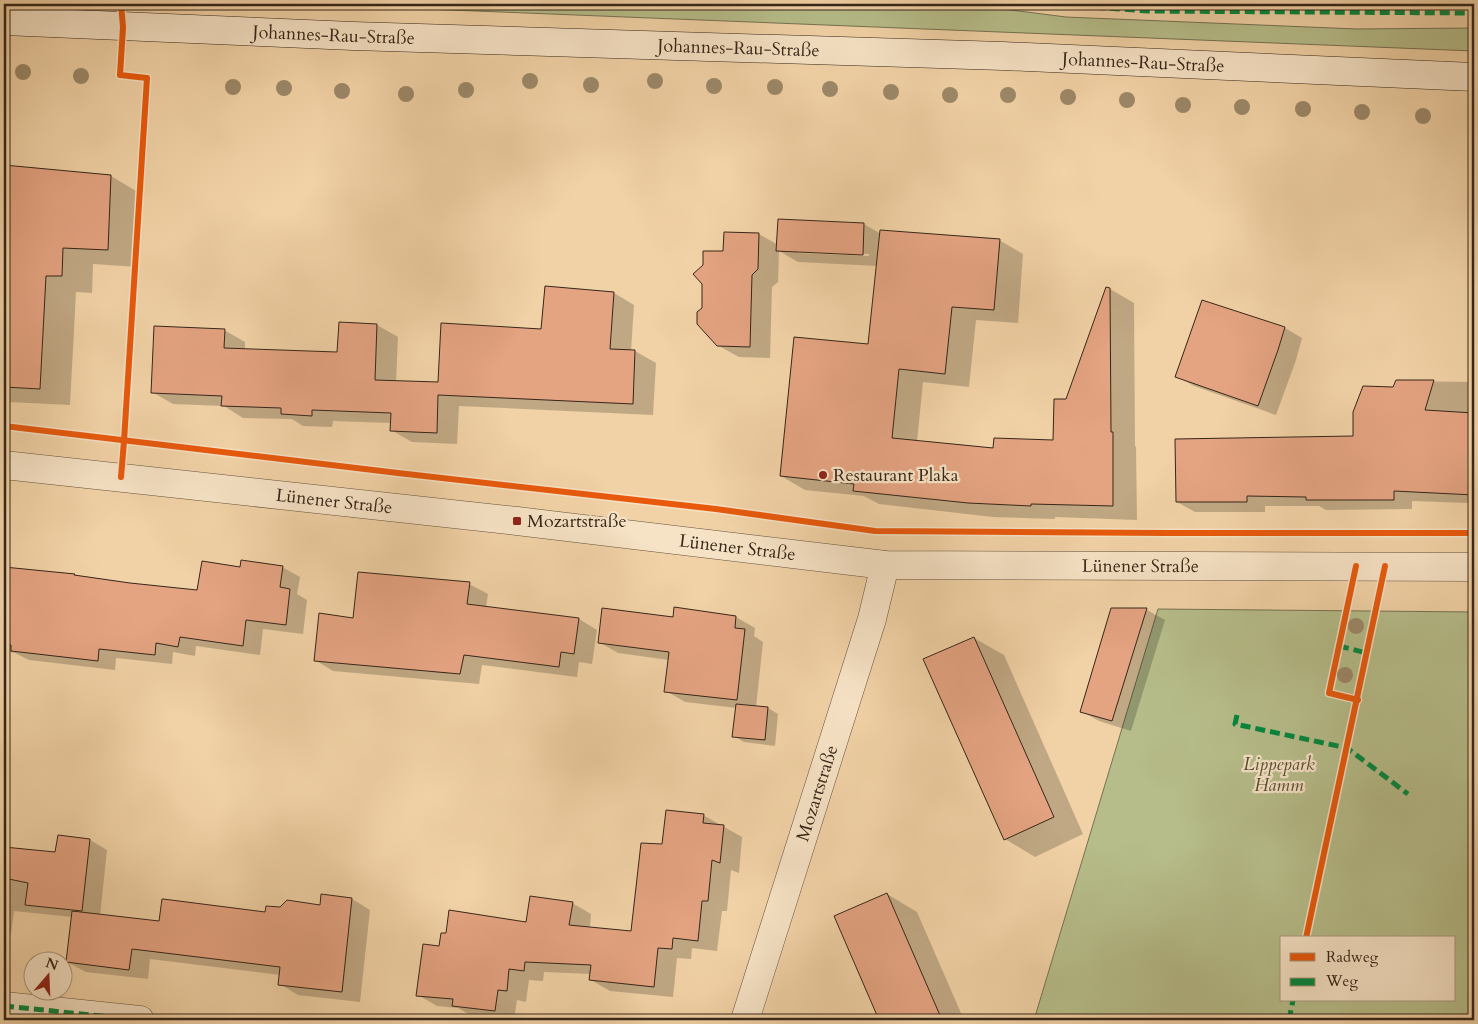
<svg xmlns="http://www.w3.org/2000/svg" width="1478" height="1024" font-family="Cardo,serif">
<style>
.green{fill:#b6bd8a;stroke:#767252;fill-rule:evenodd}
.shadow{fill:#0003;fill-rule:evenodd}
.building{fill:#e4a381;stroke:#362619}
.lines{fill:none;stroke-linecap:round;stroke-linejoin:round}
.street-casing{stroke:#65513c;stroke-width:29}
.secondary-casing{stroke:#362619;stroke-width:29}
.street{stroke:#f6e2c5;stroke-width:28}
.secondary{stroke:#f6e2c5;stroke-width:28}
.quiet{stroke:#00873e;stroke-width:5;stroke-dasharray:10 5;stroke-linecap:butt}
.cycleway-casing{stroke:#f6e2c5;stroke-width:9}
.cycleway{stroke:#e8590c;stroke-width:6}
.tree{fill:#9c8868}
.poi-dot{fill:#8f2418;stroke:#f6e2c5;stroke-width:2}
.labels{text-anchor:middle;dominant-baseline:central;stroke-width:4.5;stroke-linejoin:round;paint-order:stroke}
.street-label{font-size:18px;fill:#362619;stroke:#f6e2c5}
.poi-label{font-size:18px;fill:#362619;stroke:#f6e2c5;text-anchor:start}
.park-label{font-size:18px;font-style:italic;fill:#564c35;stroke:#f6e2c5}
</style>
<rect width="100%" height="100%" fill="#f1d2a6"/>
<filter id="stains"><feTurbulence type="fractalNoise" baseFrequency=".004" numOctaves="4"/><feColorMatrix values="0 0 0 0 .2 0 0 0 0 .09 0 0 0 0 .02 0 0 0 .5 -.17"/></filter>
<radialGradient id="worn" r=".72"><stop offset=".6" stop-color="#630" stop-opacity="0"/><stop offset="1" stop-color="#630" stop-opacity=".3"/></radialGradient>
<g class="green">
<path d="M301,4H964L1066,17L1357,29L1474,28V51Z"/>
<path d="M1158,609L1474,612V1020H1034ZM1282,938H1454V1000H1282Z"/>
</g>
<g class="shadow">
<path d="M4,166L111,176L141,194L138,267L93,264L92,293L76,292L70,405L8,402L4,400Z"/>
<path d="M779,220L864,224L881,234L999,240L1023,254L1018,323L976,320L969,387L923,382L917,442L995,450L1054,442L1067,400L1110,289L1134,303L1135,446L1136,447L1137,520L1055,517V519L993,517L879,504L864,496L805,490L781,476L869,346L878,266L798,262L779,251L778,282L772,287L770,358L739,357L717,345L703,308L725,252L759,234L778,245ZM798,251L869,254V256L798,253Z"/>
<path d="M614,293L634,305L631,351H635L656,363L653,415L459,406L457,444L412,442L391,430V423L333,421L332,427L303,426L292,419L243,418L224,406L173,404L152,392L224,330L245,342V350L339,354L377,325L398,337L396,382L439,384Z"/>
<path d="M1203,301L1285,328L1302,338L1296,360L1276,415L1194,386L1176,376Z"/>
<path d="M1397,381L1474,382V507L1468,503L1412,501V509L1326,510L1319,506H1265V512H1195L1177,502L1354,438L1394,388Z"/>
<path d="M282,567L300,577L297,594L307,600L303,634L263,629L260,655L196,646L195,656L173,652L172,664L116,658L115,670L29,660L15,653L4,651V568L65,575L130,584L198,592L241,568Z"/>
<path d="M469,584L488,594L486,607L579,619L597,630L592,664L579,662L577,677L482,665L479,684L333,671L315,660L355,619Z"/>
<path d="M1112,610H1147L1165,620L1131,731L1099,721L1081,711Z"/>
<path d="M736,617L755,628L754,636L763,642L756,707L768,708L778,714L775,746L744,742L734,736L737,708L685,702L666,691L669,660L618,653L599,642L674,618Z"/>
<path d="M974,638L1004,655L1083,834L1035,857L1005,839Z"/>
<path d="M703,815L742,837L739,873L731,870L727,911H722L717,951L692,948L691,959L677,958L673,997L610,991L591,980V974L544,972L543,981L529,980L526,1002L517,1000L514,1020H503L472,1016L458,1008L437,1006L418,995L440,947L527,923L572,903L591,914L590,928L632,933L663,846Z"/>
<path d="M90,840L107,850L100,916L160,922L266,913L321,907L352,899L370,910L360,1002L298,995L280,984L281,975L150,959L148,979L86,972L67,962L72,917L14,911L11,934L4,933V939V847L57,853Z"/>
<path d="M887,894L917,912L964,1020H881L835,917Z"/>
</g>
<g class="building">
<path d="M4,165L111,175L108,250L63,248L62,276H46L40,389L4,387Z"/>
<path d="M778,219L864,223L863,255L776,251Z"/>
<path d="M880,230L1000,239L994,310L952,307L945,374L899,369L892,438L993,448L994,438L1053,440L1054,399H1066L1106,287L1110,288L1111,432H1113V506L1031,504V506L968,503L853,491L854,484L780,476L794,337L868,344Z"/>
<path d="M724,232L759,233L758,269L752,275L750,347L717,346L697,324V312L702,308V284L693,274L703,265V251H723Z"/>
<path d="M545,286L614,292L610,349L635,350L633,404L438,395L437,433L390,431L391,413L312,410V416L281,414V408L221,406L222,396L151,393L154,326L225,329L224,348L337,352L339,322L377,324L375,380L438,382L441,323L541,329Z"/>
<path d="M1202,300L1285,327L1278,350L1258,406L1175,377Z"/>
<path d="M1396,380H1434L1425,410L1474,413V495L1394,491V500H1306V497L1247,496V502H1176L1175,439L1353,436V412L1363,386L1393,387Z"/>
<path d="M241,560L283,566L280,587L290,589L286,625L246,620L243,646L180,637L178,647L156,643L155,655L99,649L98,661L11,651V645L4,644V567L75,574L74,575L130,583L197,590L202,561L240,567Z"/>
<path d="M358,572L470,582L467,604L579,618L574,654L561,652L559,667L464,655L460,674L314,661L319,613L353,618Z"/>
<path d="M674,607L736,616L735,628L745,629L737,700L664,692L669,652L598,643L602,608L673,617Z"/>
<path d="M1111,608H1147L1112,721L1080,712Z"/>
<path d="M974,637L1054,817L1004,840L923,659Z"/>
<path d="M736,704L768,707L765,740L732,737Z"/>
<path d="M666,810L704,814L703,823L724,825L720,863L712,860L708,901H702L698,941L673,938L672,949L658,948L654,987L589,980L591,965L525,962L524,971L509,969L507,991L498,990L495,1011L452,1006L453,999L416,996L423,944L439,946L441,933H446L449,910L526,922L530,896L573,902L569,925L631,931L641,843L662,844Z"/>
<path d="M58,835L90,839L82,911L25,905L28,883L4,878V847L55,852Z"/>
<path d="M887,893L942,1020H879L834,916Z"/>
<path d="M321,894L352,898L342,992L278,985L280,967L132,949L129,970L66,962L72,911L159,921L162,899H163L265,912L266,906L280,907L287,900L320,905Z"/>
</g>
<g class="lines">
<defs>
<g id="street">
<path id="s1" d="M4,465L517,521L885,565L1474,567"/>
<path d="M4,1006L140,1020"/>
<path id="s2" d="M745,1020L872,619L885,565"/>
</g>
<g id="secondary">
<path id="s3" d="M4,21L353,36L1003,56L1474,77"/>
</g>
</defs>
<use href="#street" class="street-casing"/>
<use href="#secondary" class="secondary-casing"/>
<use href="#street" class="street"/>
<use href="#secondary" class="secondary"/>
<g class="quiet">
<path d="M1050,4L1148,11L1474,13"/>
<path d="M1339,646L1367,653"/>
<path d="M1237,715L1235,724L1347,748L1408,794"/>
<path d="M4,1006L140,1020"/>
<path d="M1289,1020L1293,1000"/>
</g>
<defs>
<g id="cycleway">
<path d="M4,426L398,473L716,509L875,531L1167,533H1474"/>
<path d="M121,477L124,441L147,78L120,75L123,27L121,4"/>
<path d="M1356,566L1329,693L1358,700"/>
<path d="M1306,938L1385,566"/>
</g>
</defs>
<use href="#cycleway" class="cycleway-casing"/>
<use href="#cycleway" class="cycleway"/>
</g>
<g class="tree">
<circle cx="23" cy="72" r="8"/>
<circle cx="81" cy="76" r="8"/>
<circle cx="530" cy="81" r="8"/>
<circle cx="655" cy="81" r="8"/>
<circle cx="591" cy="85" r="8"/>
<circle cx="714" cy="86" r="8"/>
<circle cx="233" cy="87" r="8"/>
<circle cx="775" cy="87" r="8"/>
<circle cx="284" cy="88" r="8"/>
<circle cx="830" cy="89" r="8"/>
<circle cx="466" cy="90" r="8"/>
<circle cx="342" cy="91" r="8"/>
<circle cx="891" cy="92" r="8"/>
<circle cx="406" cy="94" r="8"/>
<circle cx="950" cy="95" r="8"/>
<circle cx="1008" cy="95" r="8"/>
<circle cx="1068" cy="97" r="8"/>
<circle cx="1127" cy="100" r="8"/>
<circle cx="1183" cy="105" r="8"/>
<circle cx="1242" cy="107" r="8"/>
<circle cx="1303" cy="109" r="8"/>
<circle cx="1362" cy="112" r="8"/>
<circle cx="1423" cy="116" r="8"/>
<circle cx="1356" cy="626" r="8"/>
<circle cx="1345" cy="675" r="8"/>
</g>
<g class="poi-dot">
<circle cx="823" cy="475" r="5"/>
<rect x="512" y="516" width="10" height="10" rx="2.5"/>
</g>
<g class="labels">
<g class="street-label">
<text stroke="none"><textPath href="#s3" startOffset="330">Johannes-Rau-Straße</textPath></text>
<text stroke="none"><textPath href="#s3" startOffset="735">Johannes-Rau-Straße</textPath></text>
<text stroke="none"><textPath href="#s3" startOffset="1140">Johannes-Rau-Straße</textPath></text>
<text stroke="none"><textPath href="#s1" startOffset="332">Lünener Straße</textPath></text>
<text stroke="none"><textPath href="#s1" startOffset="738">Lünener Straße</textPath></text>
<text stroke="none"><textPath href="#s1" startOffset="1142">Lünener Straße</textPath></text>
<text stroke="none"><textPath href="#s2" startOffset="238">Mozartstraße</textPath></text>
</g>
<g class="poi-label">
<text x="833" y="475">Restaurant Plaka</text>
<text x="527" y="521">Mozartstraße</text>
</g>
<g class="park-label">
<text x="1279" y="764">Lippepark<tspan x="1279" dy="21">Hamm</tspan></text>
</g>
</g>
<rect width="1478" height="1024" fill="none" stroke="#f1d2a6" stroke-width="20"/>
<rect x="5" y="5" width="1468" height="1014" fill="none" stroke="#362619" stroke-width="2.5"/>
<rect x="10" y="10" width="1458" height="1004" fill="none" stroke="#362619"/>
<rect x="1280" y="936" width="175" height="65" fill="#f6e2c5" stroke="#a99780"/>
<rect x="1290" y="953" width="25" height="8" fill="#e8590c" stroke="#a99780"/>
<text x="1326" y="962" font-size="15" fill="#362619">Radweg</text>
<rect x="1290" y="978" width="25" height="8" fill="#00873e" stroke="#a99780"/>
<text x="1326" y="986" font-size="15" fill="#362619">Weg</text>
<g transform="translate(48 976) rotate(19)"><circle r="24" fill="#f6e2c5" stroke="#a99780"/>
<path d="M0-4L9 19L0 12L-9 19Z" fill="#8f2418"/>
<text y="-8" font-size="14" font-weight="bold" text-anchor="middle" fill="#362619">N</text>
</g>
<rect width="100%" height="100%" filter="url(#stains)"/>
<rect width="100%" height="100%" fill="url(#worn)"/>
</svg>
